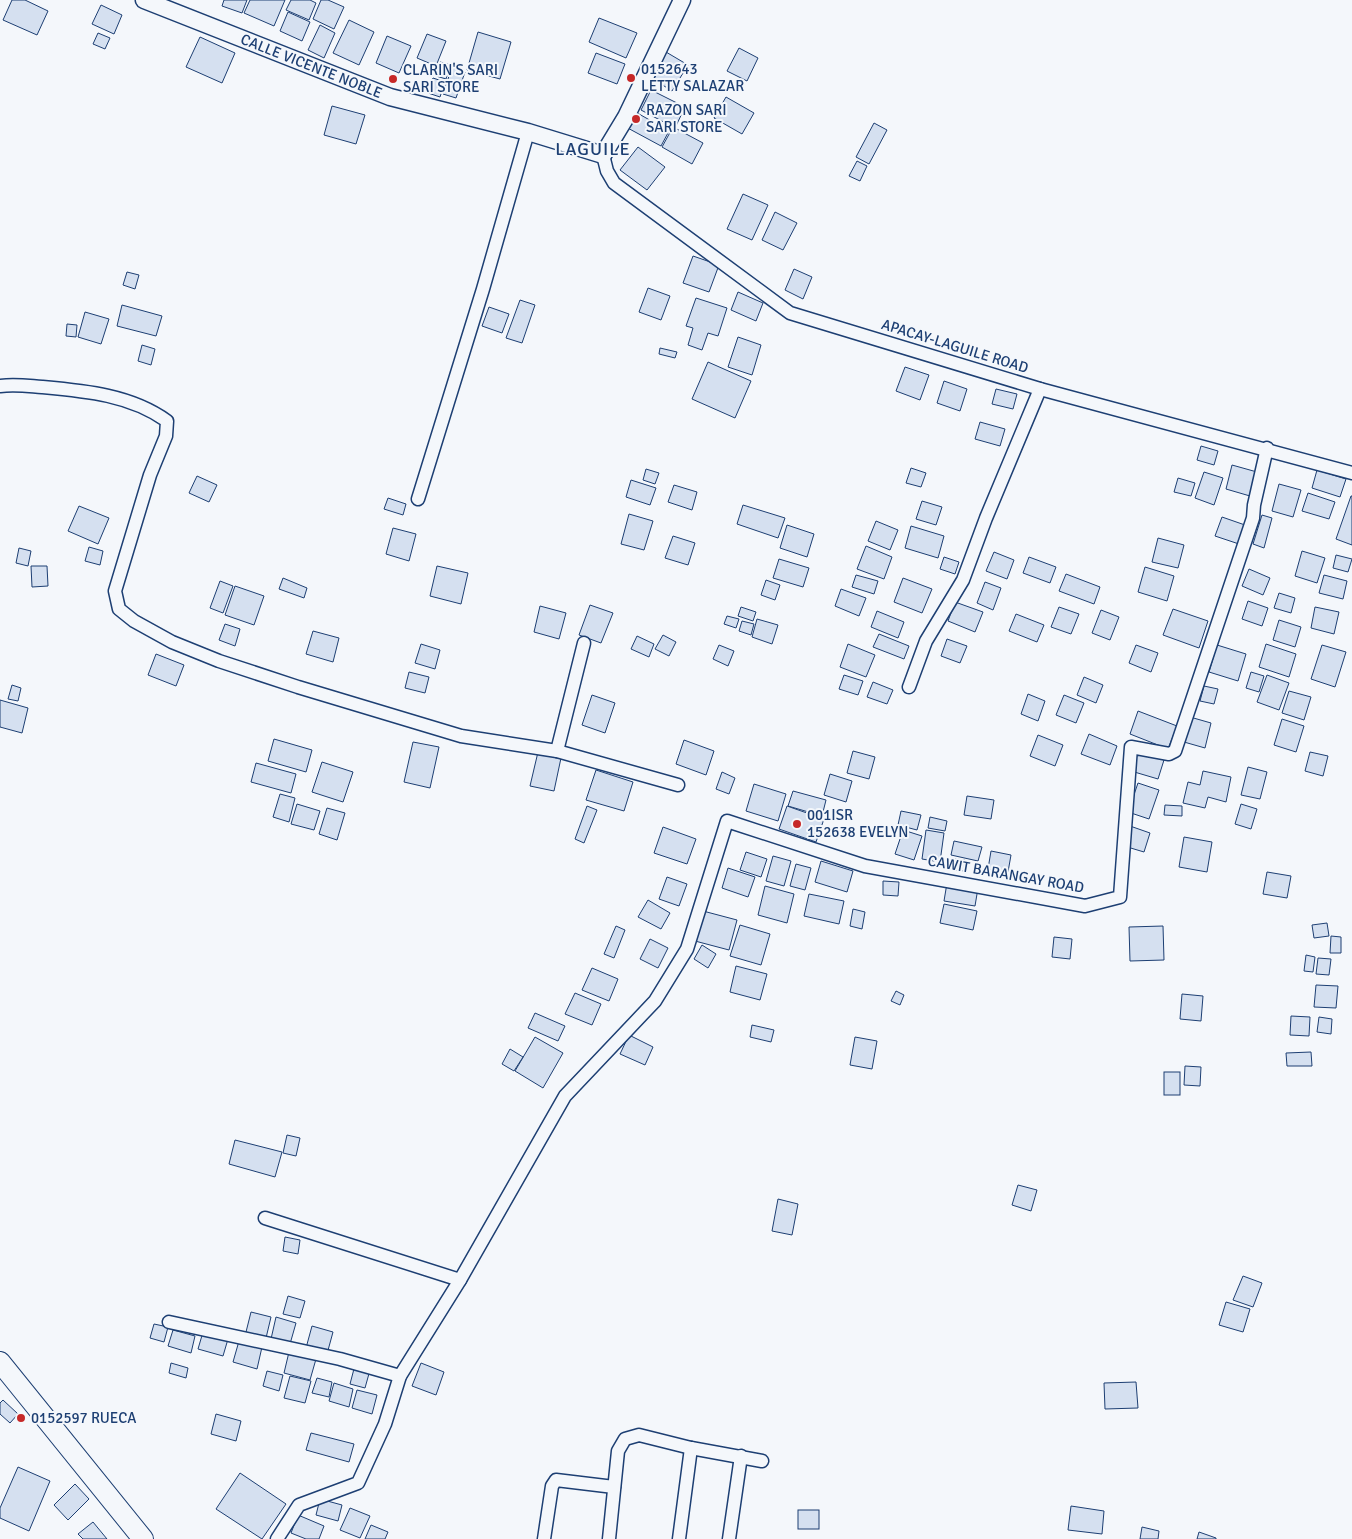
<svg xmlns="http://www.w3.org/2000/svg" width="1352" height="1539" font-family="Signika,sans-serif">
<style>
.building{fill:#d5e0f0;stroke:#1d3f73}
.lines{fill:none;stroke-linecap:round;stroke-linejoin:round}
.minor-casing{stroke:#1d3f73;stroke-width:15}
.tertiary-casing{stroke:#1d3f73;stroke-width:19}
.primary-casing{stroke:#1d3f73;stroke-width:22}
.minor{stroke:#f4f7fb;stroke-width:12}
.tertiary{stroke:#f4f7fb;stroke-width:16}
.primary{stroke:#f4f7fb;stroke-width:20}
.poi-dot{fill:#c62828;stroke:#f4f7fb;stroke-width:2}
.labels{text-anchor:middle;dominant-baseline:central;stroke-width:4;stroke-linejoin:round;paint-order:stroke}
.street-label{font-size:15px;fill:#1d3f73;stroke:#f4f7fb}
.poi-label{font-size:15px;fill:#1d3f73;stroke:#f4f7fb;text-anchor:start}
.quarter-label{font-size:18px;letter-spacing:1px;fill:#1d3f73;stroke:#f4f7fb}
</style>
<rect width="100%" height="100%" fill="#f4f7fb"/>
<g class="building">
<path d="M12,0H25L48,11L37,35L3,20Z"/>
<path d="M224,0H247L242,13L222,6Z"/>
<path d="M250,0H285L274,26L244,13Z"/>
<path d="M291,0H310L316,3L309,20L286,10Z"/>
<path d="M321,0H328L344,7L334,29L313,19Z"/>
<path d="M101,5L122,15L114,34L92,24Z"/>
<path d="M288,12L310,22L302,41L280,31Z"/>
<path d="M599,18L637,33L626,58L589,42Z"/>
<path d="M349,20L374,32L359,65L333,53Z"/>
<path d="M320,25L335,33L324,58L308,50Z"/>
<path d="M478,32L511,42L500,79L467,70Z"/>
<path d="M98,33L110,38L105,49L93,44Z"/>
<path d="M427,34L446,41L436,66L417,58Z"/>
<path d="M387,36L411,46L399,73L376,63Z"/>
<path d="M200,37L235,53L222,83L186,67Z"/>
<path d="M739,48L758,58L747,81L727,71Z"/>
<path d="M666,52L688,65L672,91L650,77Z"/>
<path d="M596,53L625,64L617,84L588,73Z"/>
<path d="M440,62L451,65L446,79L436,76Z"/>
<path d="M452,67L465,72L456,98L443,94Z"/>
<path d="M433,78L445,82L440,97L428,93Z"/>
<path d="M651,90L685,107L675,128L641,110Z"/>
<path d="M726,97L754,113L742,134L714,118Z"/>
<path d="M332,106L365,115L356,144L324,135Z"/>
<path d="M632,110L669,131L661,146L624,126Z"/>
<path d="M874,123L887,130L869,164L856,157Z"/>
<path d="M673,127L703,143L692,164L662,147Z"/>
<path d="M638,147L665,167L647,190L620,170Z"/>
<path d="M857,161L867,166L860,181L849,176Z"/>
<path d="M743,194L768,205L752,240L727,229Z"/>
<path d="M775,212L797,223L783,250L762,240Z"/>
<path d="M693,256L719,265L709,292L683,283Z"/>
<path d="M794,269L812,277L803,299L785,290Z"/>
<path d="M127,272L139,275L135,289L123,285Z"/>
<path d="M648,288L670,296L661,320L639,312Z"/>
<path d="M738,292L763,303L756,321L731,310Z"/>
<path d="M696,298L727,308L718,336L708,333L702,350L688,345L693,328L686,326Z"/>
<path d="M520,300L535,305L522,343L506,338Z"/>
<path d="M122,305L162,316L156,336L117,326Z"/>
<path d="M489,307L509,314L502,333L482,326Z"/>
<path d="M85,312L109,319L101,344L78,337Z"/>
<path d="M67,324L77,325L76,337L66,336Z"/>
<path d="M738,337L761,345L752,375L728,367Z"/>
<path d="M142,345L155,349L151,365L138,361Z"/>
<path d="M660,348L677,352L675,358L659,354Z"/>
<path d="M708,362L751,381L735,418L692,399Z"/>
<path d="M905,367L929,375L920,400L896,391Z"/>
<path d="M944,381L967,389L960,411L937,403Z"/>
<path d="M996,389L1017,394L1013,409L992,404Z"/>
<path d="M980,422L1005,429L1000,446L975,439Z"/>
<path d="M1201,446L1218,451L1214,465L1197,460Z"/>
<path d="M1232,465L1257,472L1250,496L1226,489Z"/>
<path d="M911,468L926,473L921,487L906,483Z"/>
<path d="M646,469L659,473L655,484L643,480Z"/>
<path d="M1317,470L1346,479L1340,497L1312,488Z"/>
<path d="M1204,472L1223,478L1214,505L1195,498Z"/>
<path d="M197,476L217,485L209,502L189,493Z"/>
<path d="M1178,478L1195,483L1191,496L1174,492Z"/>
<path d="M631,480L656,488L650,505L626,497Z"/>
<path d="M1279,484L1301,490L1293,517L1272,511Z"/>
<path d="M674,485L697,492L692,510L668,502Z"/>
<path d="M1308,493L1335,502L1329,519L1302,511Z"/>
<path d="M1351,496H1352V545L1336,539Z"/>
<path d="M388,498L406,504L403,515L384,509Z"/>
<path d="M922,501L942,507L936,525L916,519Z"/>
<path d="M743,505L785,518L778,538L737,524Z"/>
<path d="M79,506L109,518L98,544L68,531Z"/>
<path d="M629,514L653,521L644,550L621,544Z"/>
<path d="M1262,515L1272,518L1264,548L1253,544Z"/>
<path d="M1222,517L1245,525L1239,544L1215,536Z"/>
<path d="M876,521L898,530L890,550L868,541Z"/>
<path d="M787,525L814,534L807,557L780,548Z"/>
<path d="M911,526L944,536L938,558L905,548Z"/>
<path d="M393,528L416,534L409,561L386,554Z"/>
<path d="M673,536L695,543L688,565L665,558Z"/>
<path d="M1158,538L1184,545L1178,568L1152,562Z"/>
<path d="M866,546L892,557L884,579L857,569Z"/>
<path d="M89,547L103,551L100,565L85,561Z"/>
<path d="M19,548L31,551L28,566L16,563Z"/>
<path d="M1302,551L1325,558L1317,583L1295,576Z"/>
<path d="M994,552L1014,560L1007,579L986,571Z"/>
<path d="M1336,555L1352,559L1348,572L1333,568Z"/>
<path d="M944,557L959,562L955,574L940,569Z"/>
<path d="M1029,557L1056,567L1050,583L1023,573Z"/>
<path d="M779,559L809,568L803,587L773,578Z"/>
<path d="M31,566H47L48,586L32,587Z"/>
<path d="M437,566L468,573L461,604L430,596Z"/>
<path d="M1145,567L1174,576L1167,601L1138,592Z"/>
<path d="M1249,569L1270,578L1263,595L1242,586Z"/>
<path d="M1066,574L1100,587L1094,604L1059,591Z"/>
<path d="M856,575L878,581L874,594L852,587Z"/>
<path d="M1324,575L1347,581L1343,599L1319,593Z"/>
<path d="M283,578L307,588L304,598L279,589Z"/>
<path d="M903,578L932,589L922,613L894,602Z"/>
<path d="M766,580L780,585L775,600L761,595Z"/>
<path d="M220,581L233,586L223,613L210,608Z"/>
<path d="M985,582L1001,588L993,610L977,603Z"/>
<path d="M235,586L264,596L254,625L225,615Z"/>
<path d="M841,589L866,598L859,616L835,606Z"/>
<path d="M1279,593L1295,598L1291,613L1274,608Z"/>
<path d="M1248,601L1268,608L1262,626L1242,619Z"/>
<path d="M955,602L983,612L975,632L948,621Z"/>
<path d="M590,605L613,613L601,643L579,635Z"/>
<path d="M540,606L566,613L559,639L534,632Z"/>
<path d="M741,607L756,612L753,621L738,616Z"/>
<path d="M1059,607L1079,614L1071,634L1051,627Z"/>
<path d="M1315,607L1339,612L1334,634L1311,628Z"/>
<path d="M1173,609L1208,621L1199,648L1163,635Z"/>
<path d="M1101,610L1119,617L1110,640L1092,633Z"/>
<path d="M877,611L904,622L898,638L871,627Z"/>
<path d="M1016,614L1044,625L1037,642L1009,631Z"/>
<path d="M727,616L739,619L736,628L724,624Z"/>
<path d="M757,619L778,625L772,644L752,637Z"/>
<path d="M1279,620L1301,627L1295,647L1273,640Z"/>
<path d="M742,621L754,624L751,635L739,631Z"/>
<path d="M225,624L240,629L235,646L219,640Z"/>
<path d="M313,631L339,638L333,662L306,654Z"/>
<path d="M879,634L909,646L904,659L873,647Z"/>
<path d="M663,635L676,642L669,656L655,649Z"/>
<path d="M637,636L654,644L649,657L631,649Z"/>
<path d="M947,639L967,646L960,663L941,656Z"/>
<path d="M421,644L440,650L435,669L415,663Z"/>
<path d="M848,644L875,655L866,677L840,667Z"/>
<path d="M1266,644L1296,654L1289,677L1259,667Z"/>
<path d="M719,645L734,651L728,666L713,659Z"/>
<path d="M1136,645L1158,653L1151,672L1129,663Z"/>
<path d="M1217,645L1246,654L1238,681L1209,672Z"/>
<path d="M1322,645L1346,652L1335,687L1311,679Z"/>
<path d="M156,654L184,665L176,686L148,675Z"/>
<path d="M409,672L429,677L425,693L405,688Z"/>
<path d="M1251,672L1264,676L1259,692L1246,688Z"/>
<path d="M844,675L863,681L858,695L839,689Z"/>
<path d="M1267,675L1289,683L1279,710L1257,702Z"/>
<path d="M1084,677L1103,685L1096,703L1077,695Z"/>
<path d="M873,682L893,690L887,704L867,697Z"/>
<path d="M12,685L21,688L18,701L8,699Z"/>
<path d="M1204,686L1218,689L1214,704L1200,701Z"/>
<path d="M1289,691L1311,697L1304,720L1282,713Z"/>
<path d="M1028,694L1045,701L1038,721L1021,714Z"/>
<path d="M592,695L615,703L605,733L582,725Z"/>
<path d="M1064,695L1084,703L1076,723L1056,715Z"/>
<path d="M0,700L28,708L22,733L0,727Z"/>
<path d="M1138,711L1177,726L1168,749L1130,734Z"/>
<path d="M1190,717L1211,723L1205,748L1184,742Z"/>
<path d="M1282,719L1304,726L1296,752L1274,745Z"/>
<path d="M1089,734L1117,746L1110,765L1081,754Z"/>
<path d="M1038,735L1063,745L1055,766L1030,756Z"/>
<path d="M274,739L312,750L306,772L268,761Z"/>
<path d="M684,740L714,751L706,775L676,764Z"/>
<path d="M413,742L439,747L430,788L404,782Z"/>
<path d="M853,751L875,757L869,779L847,773Z"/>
<path d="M538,752L561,758L554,791L530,786Z"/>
<path d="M1137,752L1164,760L1158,779L1131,771Z"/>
<path d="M1310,752L1328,756L1323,776L1305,771Z"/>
<path d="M322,762L353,772L343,802L312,792Z"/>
<path d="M256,763L296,774L291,793L251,782Z"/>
<path d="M1248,767L1267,772L1260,799L1241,795Z"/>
<path d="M596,770L633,782L624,811L586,800Z"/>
<path d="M1203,771L1231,777L1226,802L1208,797L1205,808L1183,803L1188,782L1200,785Z"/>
<path d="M722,772L735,778L729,794L716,789Z"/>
<path d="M830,774L852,781L846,802L824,795Z"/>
<path d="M1138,783L1159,790L1149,819L1128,812Z"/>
<path d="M754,784L786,794L778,821L746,811Z"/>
<path d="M793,791L826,800L822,816L788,806Z"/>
<path d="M280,794L295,798L289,822L273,817Z"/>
<path d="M967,796L994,800L991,819L964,815Z"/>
<path d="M297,804L320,811L314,830L291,824Z"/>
<path d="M1241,804L1257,809L1251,829L1235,824Z"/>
<path d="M1165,805L1182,806V816L1164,815Z"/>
<path d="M587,806L597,810L584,843L575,839Z"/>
<path d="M787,806L824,819L816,842L779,829Z"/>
<path d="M327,808L345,813L337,840L319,834Z"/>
<path d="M901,811L921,815L917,830L898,825Z"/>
<path d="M930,817L947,821L945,831L928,828Z"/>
<path d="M1130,826L1150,833L1144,852L1124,846Z"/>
<path d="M663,827L696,839L687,864L654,853Z"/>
<path d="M903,830L922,836L914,860L895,854Z"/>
<path d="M926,830L944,833L940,862L922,859Z"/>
<path d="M1184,837L1212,842L1207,872L1179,867Z"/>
<path d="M954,841L982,847L978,861L951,855Z"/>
<path d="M991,851L1011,855L1008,872L988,869Z"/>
<path d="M746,852L767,859L761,877L740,870Z"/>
<path d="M773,856L791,861L784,886L766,881Z"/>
<path d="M955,859L965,860L964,871L953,870Z"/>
<path d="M821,861L853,871L847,892L815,882Z"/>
<path d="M796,864L811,868L805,890L790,886Z"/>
<path d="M728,868L755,877L748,897L722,888Z"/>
<path d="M1267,872L1291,876L1287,898L1263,894Z"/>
<path d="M667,877L687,884L679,906L659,899Z"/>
<path d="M883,881L899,882L898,896L883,895Z"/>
<path d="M947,883L978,888L975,906L944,901Z"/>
<path d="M765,886L794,894L787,923L758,915Z"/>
<path d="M809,894L844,901L839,924L804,916Z"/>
<path d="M648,900L670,913L661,929L638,917Z"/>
<path d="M944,904L977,911L973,930L940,923Z"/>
<path d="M853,909L865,912L862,929L850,926Z"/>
<path d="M703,911L737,920L729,950L695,941Z"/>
<path d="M1327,923L1329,936L1314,938L1312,925Z"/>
<path d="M740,925L770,934L761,965L730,956Z"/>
<path d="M616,926L625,930L614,958L604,954Z"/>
<path d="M1163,926L1164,960L1130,961L1129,927Z"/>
<path d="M1331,936L1341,937V953H1330Z"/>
<path d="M1054,937L1072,939L1070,959L1052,957Z"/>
<path d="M650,939L668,948L658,968L640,959Z"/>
<path d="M702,945L716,954L708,968L694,959Z"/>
<path d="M1306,955L1315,957L1313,972L1304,971Z"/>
<path d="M1318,958L1331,959L1329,975L1316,974Z"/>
<path d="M736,966L767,974L760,1000L730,992Z"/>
<path d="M592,968L618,979L609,1001L582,990Z"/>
<path d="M1316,985L1338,986L1336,1008L1314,1007Z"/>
<path d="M896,991L904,995L900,1005L891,1001Z"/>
<path d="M575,993L601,1004L592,1025L565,1014Z"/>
<path d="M1182,994L1203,996L1201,1021L1180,1019Z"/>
<path d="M535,1013L565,1026L558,1041L528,1028Z"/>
<path d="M1291,1016L1310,1017L1309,1036L1290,1035Z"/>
<path d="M1319,1017L1332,1019L1331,1034L1317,1032Z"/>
<path d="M752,1025L774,1030L771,1042L750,1037Z"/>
<path d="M629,1035L653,1047L645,1065L620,1054Z"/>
<path d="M535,1037L563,1053L543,1088L515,1071Z"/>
<path d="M855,1037L877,1041L872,1069L850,1065Z"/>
<path d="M510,1049L523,1057L514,1071L502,1064Z"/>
<path d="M1311,1052L1312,1066H1287L1286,1053Z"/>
<path d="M1185,1066L1201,1067L1200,1086L1184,1085Z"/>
<rect x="1164" y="1072" width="16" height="23"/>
<path d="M287,1135L300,1138L296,1156L283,1153Z"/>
<path d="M235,1140L282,1152L275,1177L229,1164Z"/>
<path d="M1018,1185L1037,1190L1031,1211L1012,1205Z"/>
<path d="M778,1199L798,1204L792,1235L772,1231Z"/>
<path d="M285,1237L300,1240L298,1254L283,1251Z"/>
<path d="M1243,1276L1262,1283L1253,1307L1233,1300Z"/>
<path d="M288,1296L305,1301L300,1318L283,1314Z"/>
<path d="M1226,1302L1250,1309L1243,1332L1219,1325Z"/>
<path d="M251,1312L271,1317L266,1338L246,1332Z"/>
<path d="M276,1317L296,1323L290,1344L271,1339Z"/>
<path d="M154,1324L168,1327L164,1342L150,1338Z"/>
<path d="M312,1326L333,1332L327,1354L306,1348Z"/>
<path d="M173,1330L195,1336L191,1353L168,1346Z"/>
<path d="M203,1332L228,1339L223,1356L198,1349Z"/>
<path d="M239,1341L262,1347L257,1369L233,1362Z"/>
<path d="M289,1352L316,1359L310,1380L284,1373Z"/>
<path d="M171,1363L188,1368L186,1378L169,1373Z"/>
<path d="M421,1363L444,1372L436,1395L412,1386Z"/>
<path d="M355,1365L370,1370L365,1388L350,1384Z"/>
<path d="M267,1371L283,1375L279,1391L263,1386Z"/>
<path d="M290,1376L311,1381L305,1403L284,1398Z"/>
<path d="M317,1378L332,1382L329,1397L312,1393Z"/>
<path d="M1136,1382L1138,1408L1105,1409L1104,1383Z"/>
<path d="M334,1383L353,1389L349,1407L329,1401Z"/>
<path d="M357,1390L377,1395L372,1414L352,1408Z"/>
<path d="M3,1400L18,1414L10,1423L0,1414V1403Z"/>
<path d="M216,1414L241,1421L236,1441L211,1434Z"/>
<path d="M311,1433L354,1444L349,1462L306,1450Z"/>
<path d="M18,1467L50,1481L29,1531L0,1518V1508Z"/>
<path d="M240,1473L286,1504L262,1539L216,1509Z"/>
<path d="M75,1484L89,1499L68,1520L54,1505Z"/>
<path d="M320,1499L342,1505L338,1521L316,1515Z"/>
<path d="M1071,1506L1104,1511L1102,1534L1068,1530Z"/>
<path d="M350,1508L370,1516L360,1538L340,1530Z"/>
<rect x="798" y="1510" width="21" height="19"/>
<path d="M298,1515L324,1526L319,1539H306L291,1533Z"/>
<path d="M93,1522L107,1539H83L78,1534Z"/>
<path d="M371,1525L388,1532L385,1539H365Z"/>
<path d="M1142,1527L1159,1531L1158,1539H1140Z"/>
<path d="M1199,1532L1216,1538V1539H1197Z"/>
</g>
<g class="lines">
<defs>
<g id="minor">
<path d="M603,155L607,171L614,183L790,313L1040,389L1352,473"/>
<path d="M0,386C15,384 28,386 42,387C86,391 131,395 167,421L166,436L150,475L115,591L119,609L134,621L172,642L219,661L298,687L461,736L557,751L678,785"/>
<path d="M418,499L483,289L528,132"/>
<path d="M909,687L926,641L963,580L986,518L1040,389"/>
<path d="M557,751L584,643"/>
<path d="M265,1218L460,1280"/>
<path d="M169,1322L340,1359L400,1376"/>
<path d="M277,1539L299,1505L358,1483L385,1424L400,1376L460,1280L565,1096L655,1001L687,949L727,821L865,866L1085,906L1120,897L1131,747L1169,754L1175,751L1253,518L1254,505L1267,448"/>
<path d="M544,1539L552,1486L556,1480L614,1487"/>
<path d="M609,1539L618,1451L625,1439L639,1435L691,1448L762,1461"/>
<path d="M679,1539L691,1448"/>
<path d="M729,1539L741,1456"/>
</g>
<g id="tertiary">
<path id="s1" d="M144,0L390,97L528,132L603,155L626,117L682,0"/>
</g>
<path id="primary" d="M0,1362L143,1539"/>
</defs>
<use href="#minor" class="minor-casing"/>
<use href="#tertiary" class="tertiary-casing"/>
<use href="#primary" class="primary-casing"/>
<use href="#minor" class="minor"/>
<use href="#tertiary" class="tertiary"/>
<use href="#primary" class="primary"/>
</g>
<g class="poi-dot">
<circle cx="631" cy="78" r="5"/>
<circle cx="393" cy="79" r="5"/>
<circle cx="636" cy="119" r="5"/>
<circle cx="797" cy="824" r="5"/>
<circle cx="21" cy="1418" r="5"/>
</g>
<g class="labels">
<g class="street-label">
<text stroke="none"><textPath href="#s1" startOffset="180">CALLE VICENTE NOBLE</textPath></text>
<text transform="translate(955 346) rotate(17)">APACAY-LAGUILE ROAD</text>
<text transform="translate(1006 874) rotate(10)">CAWIT BARANGAY ROAD</text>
</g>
<g class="poi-label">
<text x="641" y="69">0152643<tspan x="641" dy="17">LETTY SALAZAR</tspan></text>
<text x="403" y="70">CLARIN'S SARI<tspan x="403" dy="17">SARI STORE</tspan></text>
<text x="646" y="110">RAZON SARI<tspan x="646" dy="17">SARI STORE</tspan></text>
<text x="807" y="815">001ISR<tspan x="807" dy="17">152638 EVELYN</tspan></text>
<text x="31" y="1418">0152597 RUECA</text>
</g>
<g class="quarter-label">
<text x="593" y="149">LAGUILE</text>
</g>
</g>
</svg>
